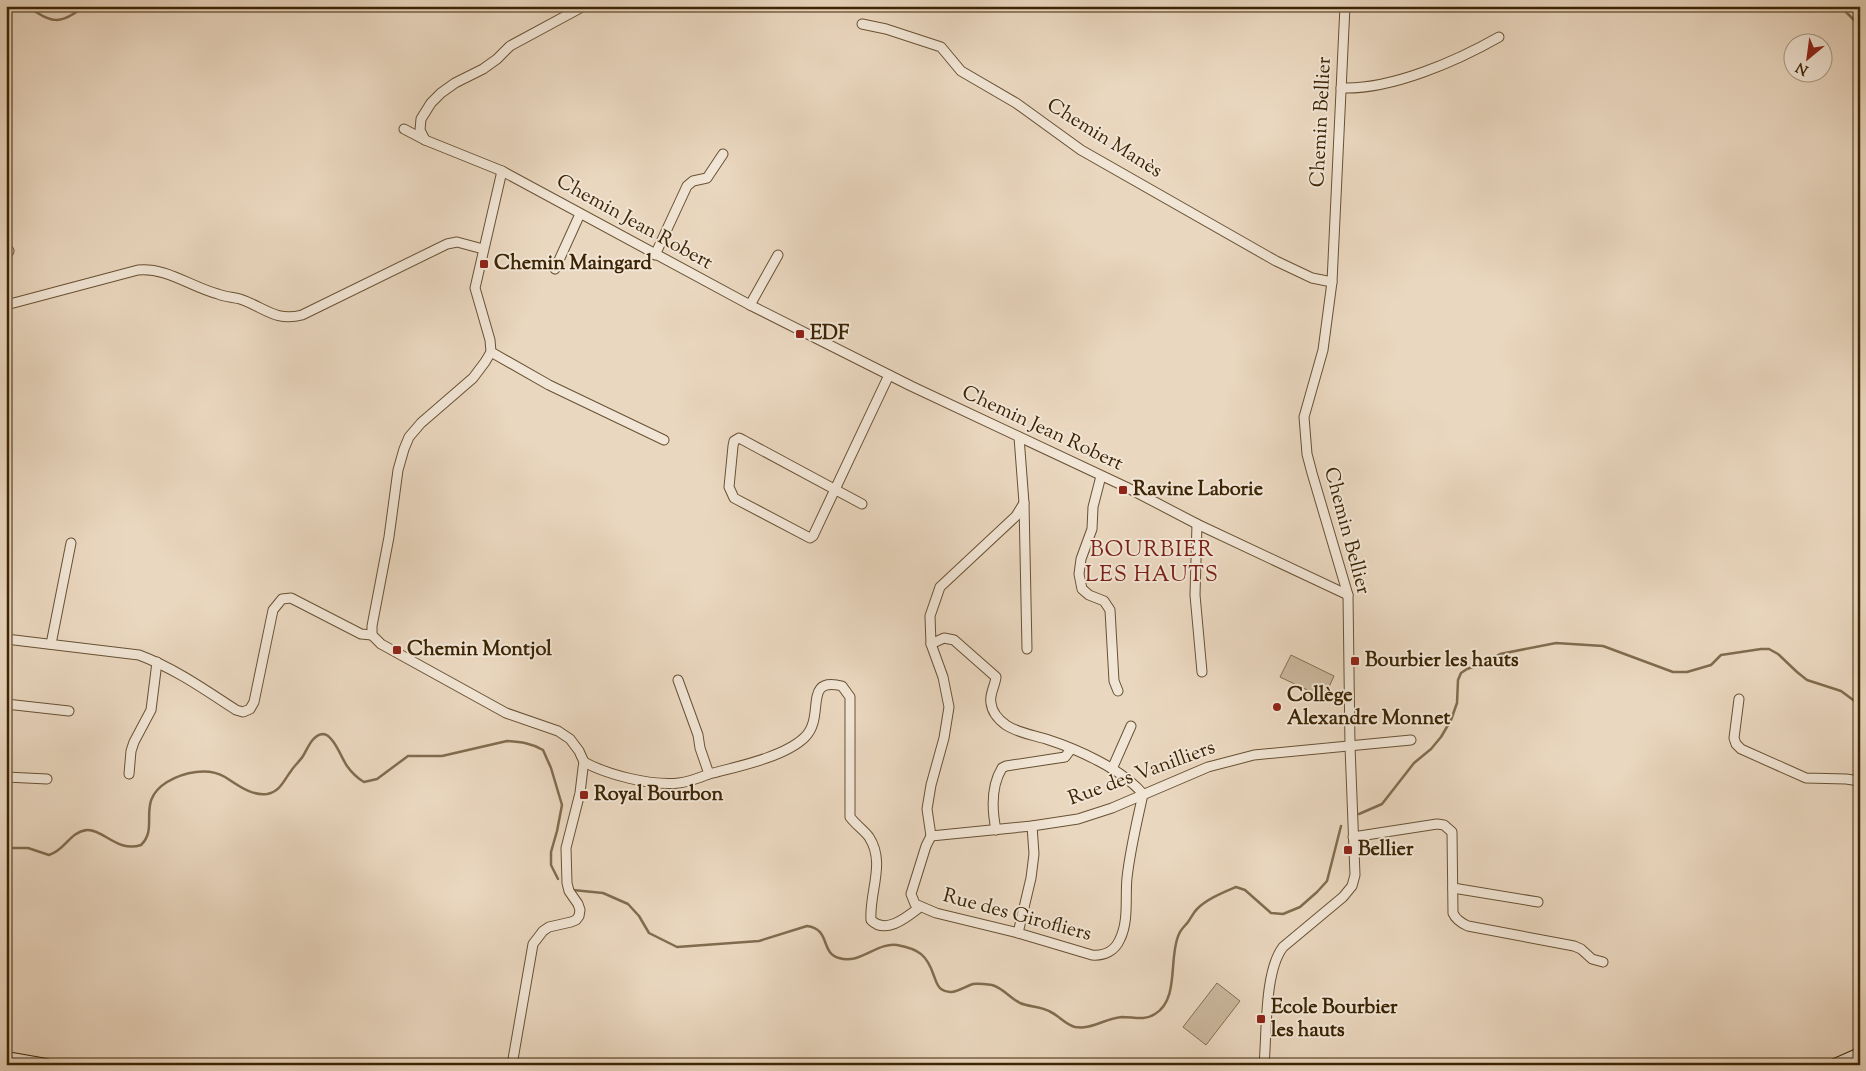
<svg xmlns="http://www.w3.org/2000/svg" width="1866" height="1071" font-family="'Sorts Mill Goudy',serif">
<style>
.pitch{fill:#ccb99f;stroke:#846e52}
.lines{fill:none;stroke-linecap:round;stroke-linejoin:round}
.stream{stroke:#816b4e;stroke-width:2.5}
.street-casing{stroke:#685133;stroke-width:11}
.secondary-casing{stroke:#3c2404;stroke-width:14}
.street{stroke:#f1e5d5;stroke-width:9}
.secondary{stroke:#f1e5d5;stroke-width:12}
.poi-dot{fill:#8f2418;stroke:#f1e5d5;stroke-width:2}
.labels{text-anchor:middle;dominant-baseline:central;stroke-width:4;stroke-linejoin:round;paint-order:stroke}
.street-label{font-size:20px;fill:#3c2404;stroke:#f1e5d5}
.poi-label{font-size:20px;font-weight:bold;fill:#3c2404;stroke:#f1e5d5;text-anchor:start}
.quarter-label{font-size:22px;letter-spacing:1px;fill:#7a1f14;stroke:#f1e5d5}
</style>
<rect width="100%" height="100%" fill="#ead7bf"/>
<filter id="stains"><feTurbulence type="fractalNoise" baseFrequency=".004" numOctaves="4"/><feColorMatrix values="0 0 0 0 .2 0 0 0 0 .09 0 0 0 0 .02 0 0 0 .5 -.17"/></filter>
<radialGradient id="worn" r=".72"><stop offset=".6" stop-color="#630" stop-opacity="0"/><stop offset="1" stop-color="#630" stop-opacity=".3"/></radialGradient>
<g class="pitch">
<path d="M1291,655L1334,676L1324,698L1280,677Z"/>
<path d="M1217,983L1240,1001L1206,1045L1183,1027Z"/>
</g>
<g class="lines">
<g class="stream">
<path d="M26,6C55,24 57,25 86,6"/>
<path d="M144,6H158"/>
<path d="M1840,6L1860,26"/>
<path d="M1359,814L1382,804L1414,763L1431,749L1441,737L1451,720L1457,703L1458,680L1461,673L1467,669L1489,661L1500,654L1556,643L1603,646L1673,672H1687L1711,665L1721,655L1761,649H1769L1778,654L1797,672L1807,680L1841,691L1860,705"/>
<path d="M6,848H28L49,855C66,850 69,832 87,830C103,829 118,853 141,845C160,827 135,802 167,782C184,772 208,767 225,777C238,785 251,796 267,794C280,792 284,780 291,771C294,766 300,761 303,756C308,748 312,735 323,734C333,734 342,759 347,766C352,773 357,778 364,782L377,779L408,756H442L507,741C521,742 531,743 543,750L551,768L562,805L557,831L551,852V865L558,879"/>
<path d="M573,890L603,893L628,904L639,916L649,933L677,947L759,941L807,926C831,929 820,953 839,958C860,965 877,942 897,945C919,949 927,955 934,976C936,981 937,986 941,989C952,997 963,987 973,984C979,983 985,984 992,985C1003,988 1010,998 1020,1003C1029,1007 1040,1006 1049,1011C1058,1015 1066,1025 1075,1027C1091,1030 1106,1018 1122,1017C1134,1017 1144,1021 1155,1014C1180,999 1168,957 1179,934C1181,929 1185,926 1188,922C1191,918 1193,913 1197,909C1207,899 1222,893 1236,887L1245,890L1271,913L1283,914L1300,907L1317,892L1327,881L1341,826"/>
</g>
<defs>
<g id="street">
<path d="M862,24L886,29L941,47L961,71L1016,103L1081,150L1276,261L1312,278L1332,282"/>
<path d="M1341,88C1391,90 1457,61 1499,37"/>
<path d="M404,129L425,140L502,171L750,305L911,386L1126,487L1197,524L1348,595"/>
<path d="M425,140L420,130L421,119L431,103L441,93L455,83L483,69L497,59L510,46L584,6"/>
<path d="M502,171L475,288L490,340L491,352L485,362L473,378L421,423L409,437L404,449L398,470L389,537L372,626V635L381,644L506,713L558,731L570,739L579,751L584,762L583,768L580,793L566,848L567,883L569,891L578,904L580,910L579,916L576,920L571,922L549,927L543,931L533,944L512,1065"/>
<path d="M6,246L9,251L6,257"/>
<path d="M655,255L687,186L693,181L707,178L723,154"/>
<path d="M555,269L580,214"/>
<path d="M6,305L138,270C166,267 191,287 218,294C225,297 233,297 240,299C264,307 275,322 302,315L447,244L457,242L483,249"/>
<path d="M750,305L778,255"/>
<path d="M491,352L549,385L664,440"/>
<path d="M1019,437L1024,503L1027,649"/>
<path d="M1101,476L1093,507L1092,529L1081,559L1079,574L1082,589L1089,595L1104,601L1110,610L1114,681L1118,691"/>
<path d="M862,504L743,440L739,438L734,441L733,446L729,487L734,498L810,538L813,536L889,375"/>
<path d="M1197,524L1195,595L1202,672"/>
<path d="M6,639L139,655C174,668 204,689 236,710L243,712L250,709L254,702L273,610L282,599L291,598L361,634L372,635"/>
<path d="M51,644L71,543"/>
<path d="M931,644L944,638L954,640L996,677C995,686 989,695 991,703C992,712 999,720 1006,725C1018,733 1033,735 1046,739C1077,749 1122,769 1143,794C1137,822 1130,850 1127,878C1125,897 1129,921 1120,939C1115,951 1104,956 1092,955L1018,933L936,913L915,904L911,894L926,846L931,836"/>
<path d="M1739,699L1734,738L1736,744L1741,749L1806,778L1846,779L1860,781"/>
<path d="M6,704L69,711"/>
<path d="M584,762C608,775 651,786 679,783C689,782 699,778 709,774L700,748L698,735L678,680"/>
<path d="M1112,769L1131,726"/>
<path d="M129,774L131,751L134,742L151,710L157,662"/>
<path d="M709,774C736,767 785,757 805,737C826,716 802,676 842,686L850,697V817C856,825 864,830 869,837C886,863 869,892 871,920C886,935 907,917 920,907"/>
<path d="M6,777L47,779"/>
<path d="M996,830C992,810 991,786 1002,768L1006,766L1065,757L1071,749"/>
<path d="M931,836L1032,826L1078,819L1112,808L1208,767L1254,755L1411,740"/>
<path d="M931,836L927,809L931,785L944,738L949,707L943,677L931,644L930,616L940,587L1016,516L1024,503"/>
<path d="M1353,837L1437,824L1444,825L1452,832L1453,913C1456,920 1461,923 1468,926L1574,946L1581,949L1592,959L1603,962"/>
<path d="M1453,888L1538,902"/>
<path d="M1018,933L1031,878L1034,854L1032,826"/>
<path d="M1264,1065C1267,1033 1264,972 1283,947L1343,897L1352,886L1355,875L1350,746L1348,595L1312,473L1307,454L1304,417L1323,350L1332,282L1345,6"/>
</g>
<g id="secondary">
<path d="M6,1058L46,1065"/>
<path d="M1835,1065L1860,1054"/>
</g>
</defs>
<use href="#street" class="street-casing"/>
<use href="#secondary" class="secondary-casing"/>
<use href="#street" class="street"/>
<use href="#secondary" class="secondary"/>
</g>
<g class="poi-dot">
<rect x="479" y="259" width="10" height="10" rx="2.5"/>
<rect x="795" y="329" width="10" height="10" rx="2.5"/>
<rect x="1118" y="485" width="10" height="10" rx="2.5"/>
<rect x="392" y="645" width="10" height="10" rx="2.5"/>
<rect x="1350" y="656" width="10" height="10" rx="2.5"/>
<circle cx="1277" cy="707" r="5"/>
<rect x="579" y="790" width="10" height="10" rx="2.5"/>
<rect x="1343" y="845" width="10" height="10" rx="2.5"/>
<rect x="1256" y="1014" width="10" height="10" rx="2.5"/>
</g>
<g class="labels">
<g class="street-label">
<text transform="translate(1322 122) rotate(-87)">Chemin Bellier</text>
<text transform="translate(1104 139) rotate(32)">Chemin Manès</text>
<text transform="translate(634 223) rotate(29)">Chemin Jean Robert</text>
<text transform="translate(1042 429) rotate(25)">Chemin Jean Robert</text>
<text transform="translate(1346 531) rotate(75)">Chemin Bellier</text>
<text transform="translate(1142 774) rotate(-20)">Rue des Vanilliers</text>
<text transform="translate(1017 916) rotate(15)">Rue des Girofliers</text>
</g>
<g class="poi-label">
<text x="494" y="264">Chemin Maingard</text>
<text x="810" y="334">EDF</text>
<text x="1133" y="490">Ravine Laborie</text>
<text x="407" y="650">Chemin Montjol</text>
<text x="1365" y="661">Bourbier les hauts</text>
<text x="1287" y="696">Collège<tspan x="1287" dy="23">Alexandre Monnet</tspan></text>
<text x="594" y="795">Royal Bourbon</text>
<text x="1358" y="850">Bellier</text>
<text x="1271" y="1008">Ecole Bourbier<tspan x="1271" dy="23">les hauts</tspan></text>
</g>
<g class="quarter-label">
<text x="1152" y="551">BOURBIER<tspan x="1152" dy="25">LES HAUTS</tspan></text>
</g>
</g>
<rect width="1866" height="1071" fill="none" stroke="#ead7bf" stroke-width="25"/>
<rect x="8" y="8" width="1851" height="1056" fill="none" stroke="#3c2404" stroke-width="2.5"/>
<rect x="12" y="12" width="1841" height="1046" fill="none" stroke="#3c2404"/>
<g transform="translate(1808 58) rotate(209)"><circle r="24" fill="#f1e5d5" stroke="#a99881"/>
<path d="M0-4L9 19L0 12L-9 19Z" fill="#8f2418"/>
<text y="-8" font-size="14" font-weight="bold" text-anchor="middle" fill="#3c2404">N</text>
</g>
<rect width="100%" height="100%" filter="url(#stains)"/>
<rect width="100%" height="100%" fill="url(#worn)"/>
</svg>
